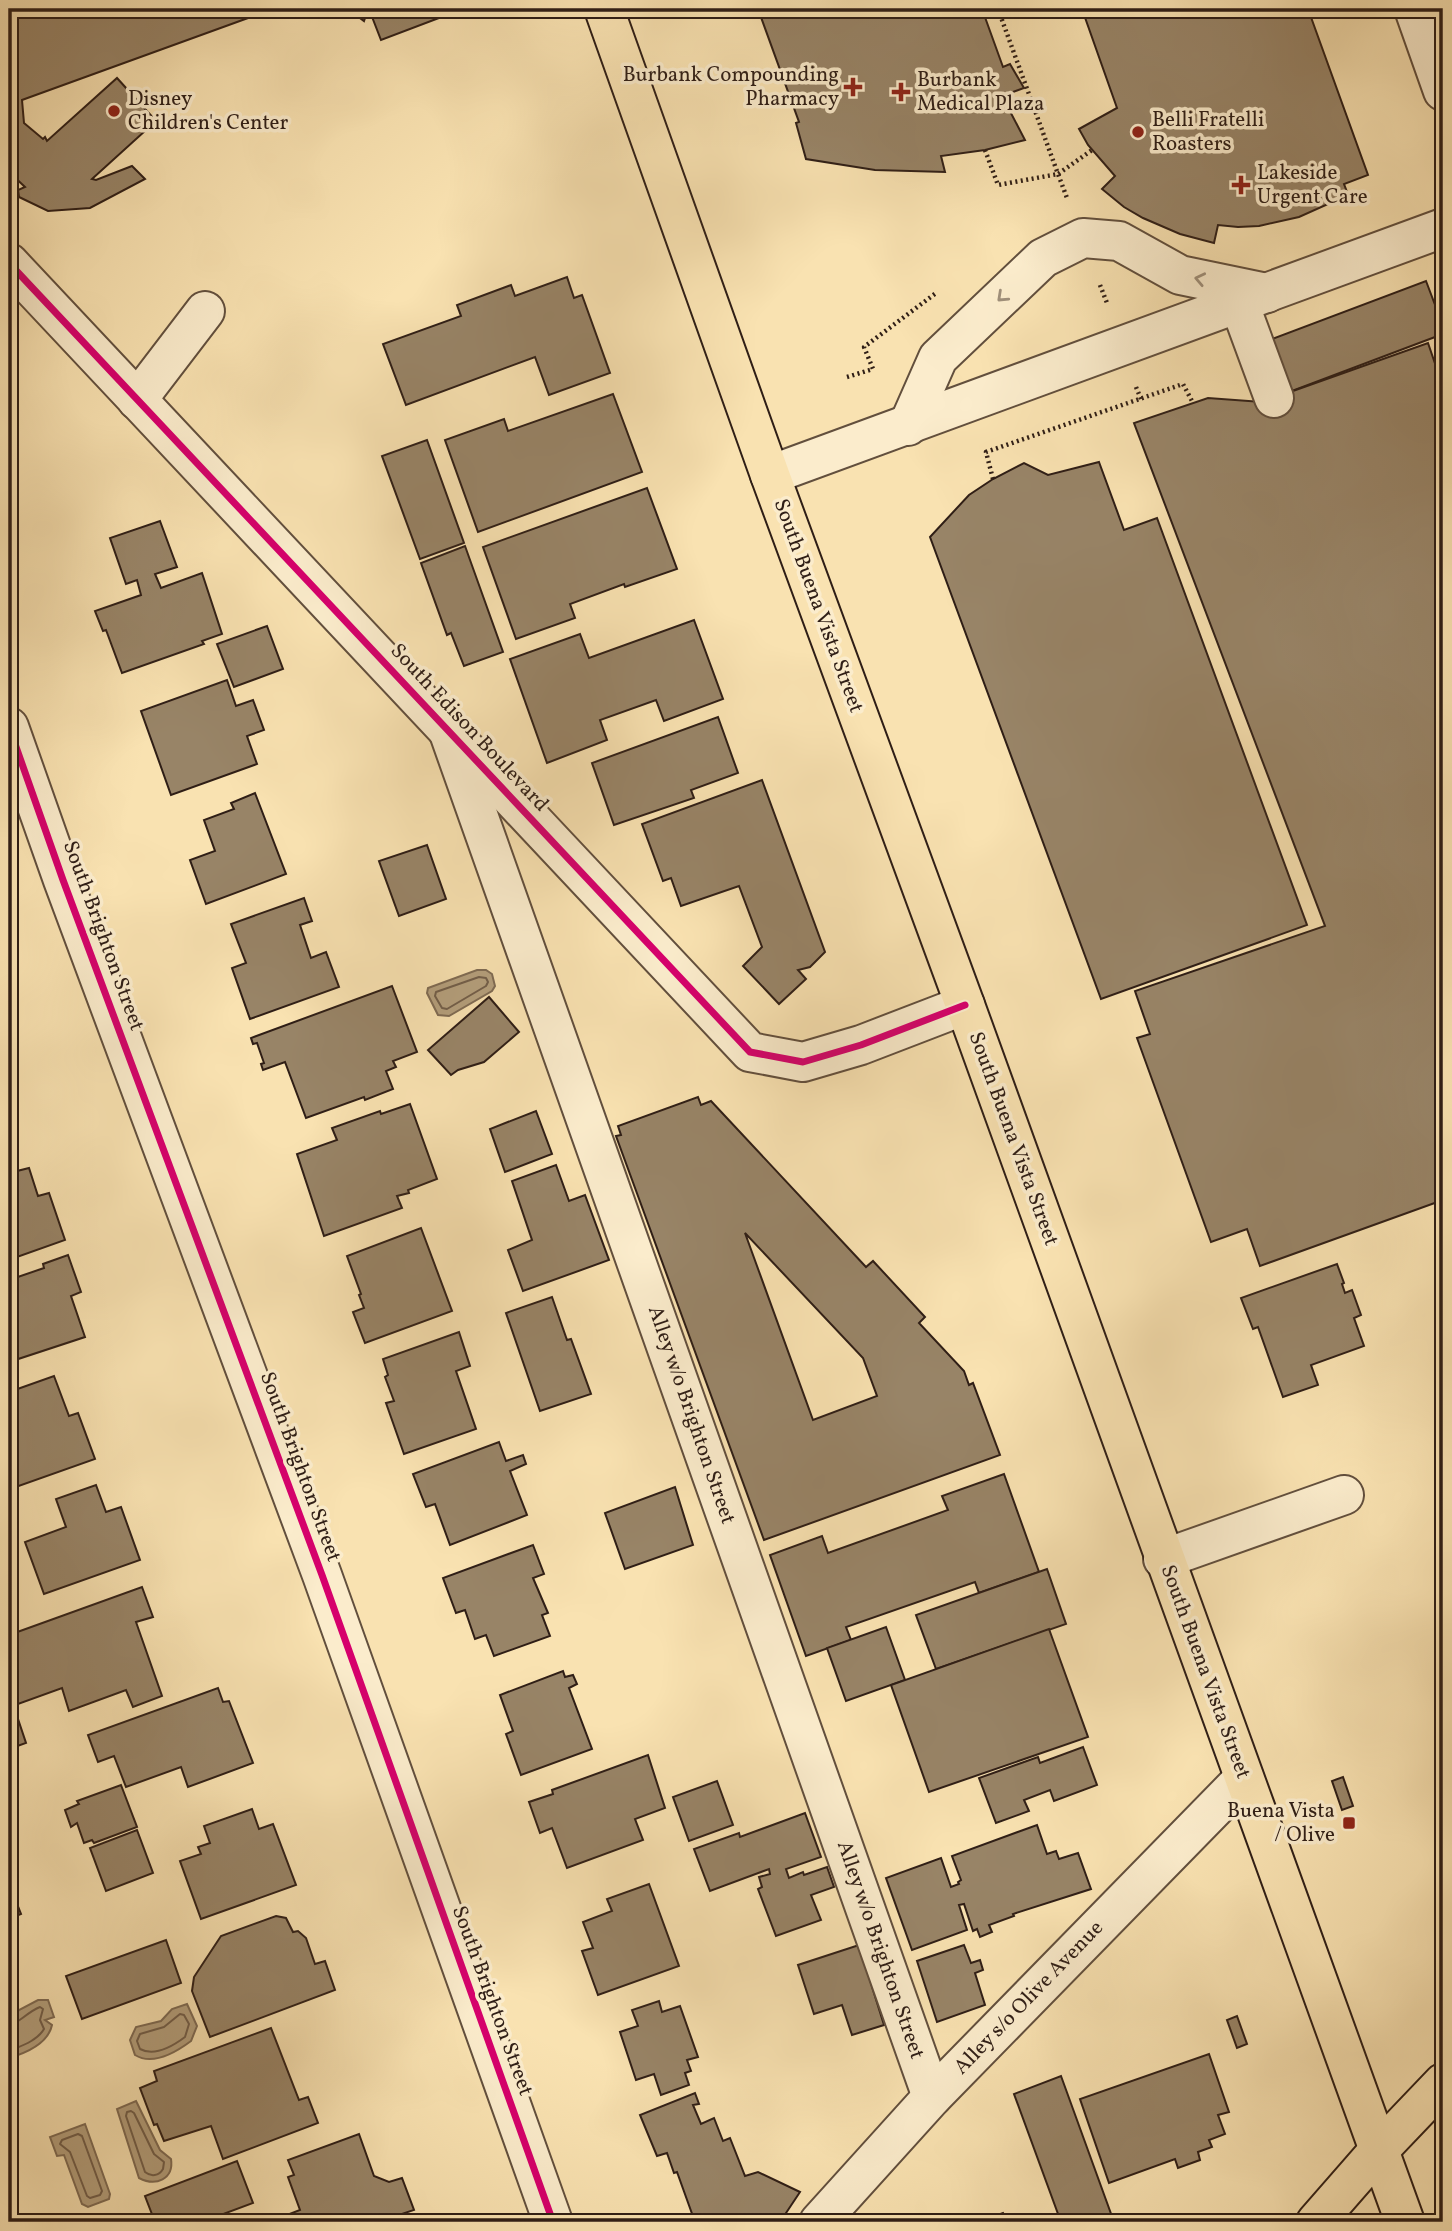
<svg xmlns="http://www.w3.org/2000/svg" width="1452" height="2231" font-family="Vollkorn,serif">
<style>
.water{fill:#b49f7c;stroke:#7f6b53;stroke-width:2}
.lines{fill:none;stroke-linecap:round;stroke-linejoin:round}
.shore{stroke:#725e49;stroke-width:2}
.building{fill:#988467;stroke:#2f1e16;stroke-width:2;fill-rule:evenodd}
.minor-casing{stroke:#624f3d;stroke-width:42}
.major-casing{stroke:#2f1e16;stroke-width:42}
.path{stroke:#2f1e16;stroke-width:4.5;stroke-dasharray:2 3.5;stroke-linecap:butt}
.minor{stroke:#fbeccc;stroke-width:38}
.major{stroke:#f9e2b1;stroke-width:38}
.cycleway-casing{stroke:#fbeccc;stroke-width:11}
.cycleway{stroke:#d6006c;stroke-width:7}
.oneway{stroke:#9f8f7a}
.poi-dot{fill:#8f2418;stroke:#fbeccc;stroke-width:2.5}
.labels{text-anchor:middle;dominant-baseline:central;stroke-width:7;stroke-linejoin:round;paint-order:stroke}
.poi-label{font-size:21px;fill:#2f1e16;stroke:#fbeccc;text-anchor:start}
.street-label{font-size:21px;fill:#2f1e16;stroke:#fbeccc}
</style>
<rect width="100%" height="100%" fill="#f9e2b1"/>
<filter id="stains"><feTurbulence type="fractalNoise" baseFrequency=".00286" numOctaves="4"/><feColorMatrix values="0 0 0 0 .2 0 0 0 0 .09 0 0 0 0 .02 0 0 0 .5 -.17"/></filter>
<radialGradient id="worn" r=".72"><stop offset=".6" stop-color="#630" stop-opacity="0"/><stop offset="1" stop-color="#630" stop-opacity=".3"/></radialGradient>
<g class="water">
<path d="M477,970H486L492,974L495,986L492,991L449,1016L438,1015L427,993L428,988Z"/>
<path d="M38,2000H48L54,2017L45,2020L52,2025C48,2044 26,2053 9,2058V2021L19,2010Z"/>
<path d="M187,2004L197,2026L191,2041C175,2053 153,2066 135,2055L130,2040L136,2027L161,2021L172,2009Z"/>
<path d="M136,2101L160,2150L171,2159C174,2179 156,2187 139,2178L117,2109Z"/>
<path d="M85,2124L110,2194L109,2199L88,2207L82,2204L64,2155L57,2156L50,2137Z"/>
</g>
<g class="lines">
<g class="shore">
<path d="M479,977L486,978L488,982L486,986L447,1009L442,1008L435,996L436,992Z"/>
<path d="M180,2014L184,2015L189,2024L185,2037C173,2046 155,2057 140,2049L137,2041L140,2034L164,2027Z"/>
<path d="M9,2025C17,2025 27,2012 40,2007L43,2009L40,2020L44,2029C37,2041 21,2046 9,2051"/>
<path d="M131,2111L134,2113L154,2154L164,2162L163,2169C159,2176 151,2177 145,2172L126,2116L127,2112Z"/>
<path d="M78,2134L82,2136L102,2191L100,2195L90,2198L87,2196L70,2152L60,2144L62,2140Z"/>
</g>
</g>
<g class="building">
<path d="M9,9H273L22,100L24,123L43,139L45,137L47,141L117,78L156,121L92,179L96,180L132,166L145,179L90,208L48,211L19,197L18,190L25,187L9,172Z"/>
<path d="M348,9H368L364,21Z"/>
<path d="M369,9H460V10L381,40Z"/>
<path d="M758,9H982L1003,67L1010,64L1024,88L1002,96L1025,140L985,150L941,156L945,172L875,170L806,159L796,123L799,122Z"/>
<path d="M1082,9H1308L1368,175L1344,184L1347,192L1335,201L1299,217L1259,226L1238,227L1218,225L1214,243L1180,234L1143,218L1124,207L1102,189L1115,176L1088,145L1079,129L1117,108Z"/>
<path d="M567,277L574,298L582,295L610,373L549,395L535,357L406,405L383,344L461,316L457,305L511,285L515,296Z"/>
<path d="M1426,281L1443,326V334L1292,391L1272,339Z"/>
<path d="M1428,343L1443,387V1200L1260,1266L1247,1229L1211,1242L1137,1038L1150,1034L1135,991L1325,926L1134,423L1208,398L1262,402Z"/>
<path d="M613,394L642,472L478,532L445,440L504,419L508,431Z"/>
<path d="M427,440L464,543L420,559L382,456Z"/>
<path d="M1099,462L1124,530L1157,518L1307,925L1101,999L930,537L969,495L993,479L1024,463L1048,475Z"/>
<path d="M647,488L677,569L625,587L624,584L570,604L575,618L516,639L483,547Z"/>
<path d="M160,521L177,567L155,574L161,588L202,573L222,634L202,641L204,644L122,673L106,630L103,631L95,611L141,595L137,580L126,584L110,538Z"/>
<path d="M465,546L503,652L464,666L451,633L447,635L421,563Z"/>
<path d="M694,620L723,699L664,721L656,700L600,720L607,740L547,763L510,659L580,634L589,658Z"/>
<path d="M267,626L283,669L234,687L217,644Z"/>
<path d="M227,680L236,706L253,700L264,730L247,736L257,764L171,795L141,711Z"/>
<path d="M718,717L738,773L691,790L694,798L614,825L592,763Z"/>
<path d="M762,780L825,952L810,967L798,970L806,979L779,1004L743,966L762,947L739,886L681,906L671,878L663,881L642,824Z"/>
<path d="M255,793L286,874L206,904L190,860L215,851L204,820L234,809L231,803Z"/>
<path d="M427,845L446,899L399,916L379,861Z"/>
<path d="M304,898L312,921L300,925L311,958L326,952L339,987L250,1019L232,968L246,963L231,924Z"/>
<path d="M392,986L417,1052L393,1061L396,1067L386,1071L393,1089L365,1100L364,1097L306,1118L285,1062L263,1070L261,1064L264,1063L257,1043L253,1044L251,1038Z"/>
<path d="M489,997L519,1032L484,1062L458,1070L451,1075L428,1050Z"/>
<path d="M698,1097L701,1105L711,1101L866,1267L873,1261L925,1317L919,1323L964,1371L969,1385L973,1383L1000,1455L764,1540L616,1136L621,1135L618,1126ZM745,1233L863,1358L877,1396L813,1420Z"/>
<path d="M410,1104L437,1179L408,1190L409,1193L397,1196L402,1208L324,1236L297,1154L337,1140L332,1128L380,1111L381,1114Z"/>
<path d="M536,1111L552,1154L505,1172L490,1129Z"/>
<path d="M9,1149L17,1171L29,1168L38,1196L49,1193L65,1240L17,1257L15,1252L9,1254Z"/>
<path d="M556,1165L569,1201L585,1195L609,1260L523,1291L508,1250L532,1240L512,1181Z"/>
<path d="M421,1228L452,1311L365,1343L353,1312L364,1308L359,1295L361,1294L347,1256Z"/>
<path d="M68,1255L81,1292L71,1296L85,1337L9,1362V1280L44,1268L43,1264Z"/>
<path d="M1337,1264L1344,1283L1342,1284L1345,1293L1352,1290L1361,1315L1354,1318L1364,1346L1311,1365L1318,1385L1283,1397L1258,1327L1253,1329L1241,1298Z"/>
<path d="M552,1297L567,1340L571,1339L591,1394L540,1411L506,1313Z"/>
<path d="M459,1332L470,1366L456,1371L476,1429L404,1454L386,1403L394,1401L385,1377L388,1375L383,1359Z"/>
<path d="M54,1376L69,1416L78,1413L95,1459L13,1488L9,1478V1392Z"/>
<path d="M499,1442L506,1461L523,1455L526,1464L510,1471L527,1515L450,1545L435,1504L426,1507L413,1474Z"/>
<path d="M1004,1474L1039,1572L979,1593L975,1582L846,1627L851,1640L806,1656L770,1555L822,1536L828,1553L948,1510L942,1496Z"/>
<path d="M96,1485L106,1512L121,1507L140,1560L44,1594L25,1542L66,1527L56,1499Z"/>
<path d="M675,1487L693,1545L625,1569L605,1513Z"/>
<path d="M533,1545L544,1574L533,1578L548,1613L542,1615L550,1636L494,1656L486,1635L475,1639L465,1610L456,1613L443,1578Z"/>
<path d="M1047,1569L1066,1624L936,1669L916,1615Z"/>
<path d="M142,1587L153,1617L136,1622L162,1696L133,1707L126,1690L69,1711L62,1688L18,1704L9,1678V1635Z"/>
<path d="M886,1627L905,1680L846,1701L827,1648Z"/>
<path d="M1049,1629L1088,1737L929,1792L891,1685Z"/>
<path d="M563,1671L565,1677L573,1675L577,1684L569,1688L592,1749L521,1775L506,1734L513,1731L500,1695Z"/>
<path d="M218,1688L223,1702L229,1701L253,1763L188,1787L181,1767L126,1787L114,1756L98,1762L88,1735Z"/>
<path d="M13,1704L26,1743L9,1749V1705Z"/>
<path d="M1083,1747L1097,1785L1054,1801L1050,1790L1024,1800L1029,1811L996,1823L979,1778L1038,1757L1040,1763Z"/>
<path d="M648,1755L665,1808L635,1819L643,1840L567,1868L552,1828L540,1833L529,1802L553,1794L552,1790Z"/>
<path d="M1343,1777L1353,1806L1342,1810L1332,1781Z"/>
<path d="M717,1781L733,1825L689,1841L673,1797Z"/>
<path d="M121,1785L137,1827L94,1843L92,1840L84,1843L77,1823L71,1827L65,1810L79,1804L77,1801Z"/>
<path d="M252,1809L259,1829L273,1824L296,1885L201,1919L180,1861L201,1854L198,1847L210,1843L204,1826Z"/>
<path d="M805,1813L821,1857L786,1869L789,1878L803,1872L804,1875L827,1867L834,1887L811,1895L821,1920L776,1936L758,1889L762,1887L759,1877L770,1874L769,1869L710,1891L694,1849L739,1833L740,1837Z"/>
<path d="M1037,1825L1047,1854L1056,1851L1059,1859L1078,1853L1091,1889L1013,1914L1014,1916L989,1925L992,1932L980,1937L977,1929L973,1931L964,1904L959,1905L967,1930L912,1950L886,1878L941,1858L951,1887L959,1884L958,1882L961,1880L952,1856Z"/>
<path d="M137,1830L153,1873L106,1891L90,1848Z"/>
<path d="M649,1884L679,1966L598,1995L582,1951L593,1948L583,1922L612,1911L607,1899Z"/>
<path d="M14,1896L21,1914L9,1919V1897Z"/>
<path d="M276,1916L286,1918L293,1932L298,1931L306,1938L315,1964L325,1961L335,1990L210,2037L192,1991L194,1977L221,1936Z"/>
<path d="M166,1940L181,1983L82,2019L66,1976Z"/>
<path d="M859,1945L884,2025L852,2035L842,2005L814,2014L798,1965Z"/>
<path d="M964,1945L971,1963L980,1960L983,1970L975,1973L985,2005L937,2022L917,1961Z"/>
<path d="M659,2001L662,2012L680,2006L698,2057L687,2060L691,2071L685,2073L689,2085L661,2095L654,2074L636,2080L620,2032L638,2026L632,2010Z"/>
<path d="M1237,2016L1247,2044L1237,2048L1227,2020Z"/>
<path d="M271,2028L299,2100L308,2097L318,2123L223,2159L211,2126L164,2141L157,2124L154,2125L140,2088L157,2081L154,2071Z"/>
<path d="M1209,2054L1229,2112L1218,2115L1225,2134L1209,2140L1212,2147L1198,2152L1200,2160L1178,2168L1175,2159L1109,2183L1080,2099Z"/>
<path d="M1061,2076L1114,2222H1061L1014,2094Z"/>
<path d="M695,2093L699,2104L693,2105L701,2124L714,2118L723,2141L730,2138L745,2176L758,2172L800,2192L780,2222H695L677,2172L674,2173L667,2153L657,2156L640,2115Z"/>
<path d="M359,2134L374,2176L389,2182L402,2178L414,2210L378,2222H269L300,2210L288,2177L294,2175L288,2160Z"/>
<path d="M237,2161L253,2203L207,2220L208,2222H155L145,2196Z"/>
<path d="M1003,2213L1007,2222H978Z"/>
</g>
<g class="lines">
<defs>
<g id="minor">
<path d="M1414,9L1443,91"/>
<path d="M9,263L750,1052L803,1062L861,1045L965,1005"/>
<path d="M1239,303L1274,398"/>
<path d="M137,400L205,311"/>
<path d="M908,426L938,358L1043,258L1083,238L1119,241L1180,275L1267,293"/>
<path d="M770,475L1443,228"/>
<path d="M9,727L63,880L322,1575L553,2222"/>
<path d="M449,733L932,2097"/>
<path d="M1163,1559L1344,1495"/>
<path d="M819,2222L932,2097L1244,1778"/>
</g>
<g id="major">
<path d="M604,9L770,475L965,1005L1405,2222"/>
<path d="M1316,2222L1378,2151L1443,2083"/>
</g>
</defs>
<use href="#minor" class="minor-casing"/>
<use href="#major" class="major-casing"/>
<g class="path">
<path d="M998,9L1058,174L1092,150"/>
<path d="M985,150L998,185L1058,174L1067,198"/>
<path d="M1100,285L1107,303"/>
<path d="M847,377L873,369L864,347L936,293"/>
<path d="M1136,387L1141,399"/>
<path d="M993,479L986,452L1183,384L1193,403"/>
</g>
<use href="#minor" class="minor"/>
<use href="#major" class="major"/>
<defs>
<g id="cycleway">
<path d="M9,263L750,1052L803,1062L861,1045L965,1005"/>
<path d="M9,727L63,880L322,1575L553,2222"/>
</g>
</defs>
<use href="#cycleway" class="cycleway-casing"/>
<use href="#cycleway" class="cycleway"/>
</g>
<defs><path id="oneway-chevron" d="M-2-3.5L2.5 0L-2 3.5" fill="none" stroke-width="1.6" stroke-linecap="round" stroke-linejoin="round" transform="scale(1.75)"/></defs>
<g class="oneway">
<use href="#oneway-chevron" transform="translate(1200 279) rotate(-168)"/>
<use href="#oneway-chevron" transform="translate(1002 297) rotate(137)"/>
</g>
<g class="poi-dot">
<path d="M849.5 76.5h7v7h7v7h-7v7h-7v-7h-7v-7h7z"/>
<path d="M897.5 81.5h7v7h7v7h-7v7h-7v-7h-7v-7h7z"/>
<circle cx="114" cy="111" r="7"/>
<circle cx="1138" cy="132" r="7"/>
<path d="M1237.5 174.5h7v7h7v7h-7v7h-7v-7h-7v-7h7z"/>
<rect x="1342" y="1816" width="14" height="14" rx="3.5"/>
</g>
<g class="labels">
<g class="poi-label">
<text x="839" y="75" text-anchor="end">Burbank Compounding<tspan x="839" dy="24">Pharmacy</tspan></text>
<text x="917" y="80">Burbank<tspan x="917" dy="24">Medical Plaza</tspan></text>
<text x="128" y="99">Disney<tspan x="128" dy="24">Children's Center</tspan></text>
<text x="1152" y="120">Belli Fratelli<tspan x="1152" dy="24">Roasters</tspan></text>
<text x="1257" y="173">Lakeside<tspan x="1257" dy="24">Urgent Care</tspan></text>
<text x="1335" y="1811" text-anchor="end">Buena Vista<tspan x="1335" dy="24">/ Olive</tspan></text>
</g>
<g class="street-label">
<text transform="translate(818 606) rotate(70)">South Buena Vista Street</text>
<text transform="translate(469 728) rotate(47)">South Edison Boulevard</text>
<text transform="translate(103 936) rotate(70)">South Brighton Street</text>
<text transform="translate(1013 1139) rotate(70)">South Buena Vista Street</text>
<text transform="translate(691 1415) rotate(71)">Alley w/o Brighton Street</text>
<text transform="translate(300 1467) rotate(70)">South Brighton Street</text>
<text transform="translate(1205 1672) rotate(70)">South Buena Vista Street</text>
<text transform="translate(880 1950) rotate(71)">Alley w/o Brighton Street</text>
<text transform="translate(1029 1998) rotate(-46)">Alley s/o Olive Avenue</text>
<text transform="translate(492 2001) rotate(70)">South Brighton Street</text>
</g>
</g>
<rect width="1452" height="2231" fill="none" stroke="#f9e2b1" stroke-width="35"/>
<rect x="10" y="10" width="1431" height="2210" fill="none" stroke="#2f1e16" stroke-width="3.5"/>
<rect x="18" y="18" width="1417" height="2196" fill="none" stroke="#2f1e16" stroke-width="2"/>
<rect width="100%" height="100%" filter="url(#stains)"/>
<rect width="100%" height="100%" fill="url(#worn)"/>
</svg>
